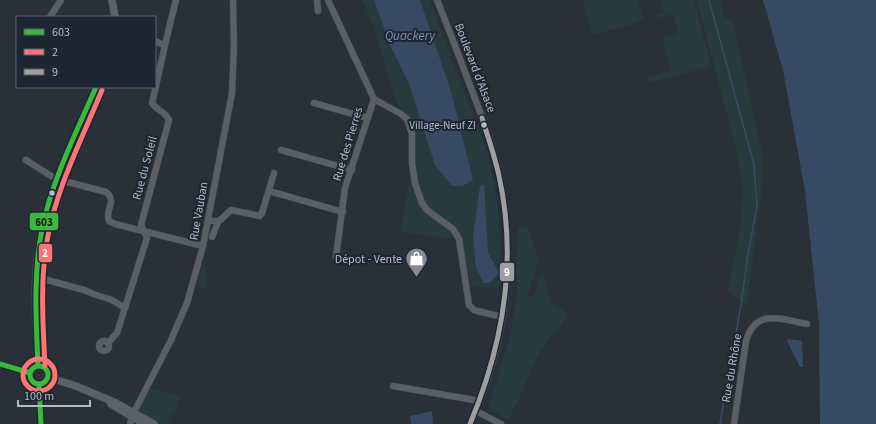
<svg xmlns="http://www.w3.org/2000/svg" width="876" height="424" font-family="'Source Sans 3',sans-serif">
<style>
.green{fill:#273a3e}
.water{fill:#384963}
.lines{fill:none;stroke-linecap:round;stroke-linejoin:round}
.stream{stroke:#384963;stroke-width:1.5}
.minor-casing{stroke:#484c53;stroke-width:7}
.major-casing{stroke:#484c55;stroke-width:8}
.minor{stroke:#5a5e66;stroke-width:6}
.major{stroke:#5c6168;stroke-width:7}
.bus-1-casing{stroke:#1d2633;stroke-width:8}
.bus-2-casing{stroke:#1d2633;stroke-width:8}
.bus-3-casing{stroke:#1d2633;stroke-width:8}
.bus-1{stroke:#3aba3a;stroke-width:5}
.bus-2{stroke:#fe7373;stroke-width:5}
.bus-3{stroke:#9f9f9f;stroke-width:5}
.bus-dot{fill:#b4bcc9;stroke:#1d2633;stroke-width:1.5}
.labels{text-anchor:middle;dominant-baseline:central;stroke-width:4;stroke-linejoin:round;paint-order:stroke}
.bus-label{font-size:11px;fill:#b4bcc9;stroke:#1d2633;text-anchor:end}
.street-label{font-size:12px;fill:#b4bcc9;stroke:#1d2633}
.poi-label{font-size:12px;fill:#b4bcc9;stroke:#1d2633;text-anchor:end}
.water-label{font-size:13px;font-style:italic;fill:#7c92b1;stroke:#1d2633}
.line-badge{stroke:#1d2633;stroke-width:1.5}
.badge-label{font-size:11px;text-anchor:middle;font-weight:bold;fill:#fff}
.pale-badge-label{font-size:11px;text-anchor:middle;font-weight:bold;fill:#111}
</style>
<rect width="100%" height="100%" fill="#2a3038"/>
<g class="green">
<path d="M362,0H374L390,45L409,84L463,138L451,91L420,0H430C439,24 447,48 456,72C467,101 481,129 489,160C499,201 501,246 501,288L472,286C467,271 465,256 462,240L401,232L410,177L414,144L394,95L374,27Z"/>
<path d="M583,0H637L643,19L632,24L592,35Z"/>
<path d="M661,0H694L711,66L651,83L647,77L671,70L662,38L679,34L673,14L658,18L657,14L664,12Z"/>
<path d="M697,0H720L725,18H732L762,153V187L747,306L740,301L728,290L741,222L743,188L737,153Z"/>
<path d="M528,227L539,260L528,295L534,298L539,278L542,271L552,304L568,313L561,326L550,337L534,363L519,400L508,420L492,411L489,406L511,333L517,292L518,228Z"/>
<path d="M205,257L207,290L197,287Z"/>
<path d="M151,388L181,397L176,405L178,406L174,412L172,411L167,420L172,424H157L139,412L138,410L139,405Z"/>
</g>
<g class="water">
<path d="M374,0H420L451,91L473,180L462,186H452L435,165L409,84L390,45Z"/>
<path d="M763,0H876V424H820L819,324L805,191L783,70Z"/>
<path d="M484,184L488,252L499,273L490,283H484L476,268L473,237L480,186Z"/>
<path d="M788,339L802,341L803,367H800L787,341Z"/>
<path d="M432,411L433,424H411L410,416Z"/>
</g>
<g class="lines">
<path class="stream" d="M709,0L754,165L757,206L748,254L741,305L720,424"/>
<defs>
<g id="minor">
<path d="M317,0L318,11"/>
<path d="M328,0L374,99"/>
<path d="M437,0C449,29 460,59 471,88C483,119 495,151 501,184C517,265 504,349 470,424"/>
<path d="M50,17L61,0"/>
<path d="M155,41L164,45"/>
<path d="M374,99L401,114L407,119L412,134V163L415,183L422,203L427,210L453,229L459,239L469,305L474,310L477,311L503,317"/>
<path d="M314,103L367,118"/>
<path d="M281,150L352,170"/>
<path d="M26,160L56,179L106,192C118,201 104,211 109,221L115,224L203,246"/>
<path d="M269,191L343,212"/>
<path d="M208,220C222,224 221,218 231,210L260,216L262,213L274,173"/>
<path d="M212,237L218,222"/>
<path d="M336,257L345,188L374,99"/>
<path d="M36,277L84,290L96,295L112,300L125,308"/>
<circle cx="104" cy="346" r="5"/>
<path d="M108,343L117,333L147,238L141,225L169,120C165,111 156,110 152,103C160,69 167,34 176,0"/>
<path d="M39,384L41,424"/>
<path d="M393,386L480,401"/>
<path d="M476,411L501,424"/>
<path d="M134,412L171,340L187,303L203,246L232,93L234,46L233,0"/>
<path d="M130,424L132,417"/>
<path d="M734,424L746,341C755,308 781,319 807,324"/>
</g>
<g id="major">
<path d="M112,0L115,17"/>
<path d="M0,364L30,373"/>
<path d="M38,366C37,336 34,304 36,274C38,244 44,214 54,186L96,87"/>
<circle cx="39" cy="375" r="9"/>
<path d="M47,377L76,386L116,403L154,424"/>
<path d="M111,404L144,424"/>
</g>
</defs>
<use href="#minor" class="minor-casing"/>
<use href="#major" class="major-casing"/>
<use href="#minor" class="minor"/>
<use href="#major" class="major"/>
<defs>
<g id="bus-1">
<path d="M0,364L30,373"/>
<path d="M38,366C36,320 33,275 42,229C52,180 76,133 96,87"/>
<circle cx="39" cy="375" r="9"/>
<path d="M39,384L41,424"/>
</g>
<g id="bus-2">
<circle cx="39" cy="375" r="16"/>
<path d="M45,366C43,324 40,282 47,241C56,188 82,139 102,90"/>
</g>
<path id="bus-3" d="M470,424C503,345 518,262 499,176C495,157 488,137 482,118"/>
</defs>
<use href="#bus-1" class="bus-1-casing"/>
<use href="#bus-2" class="bus-2-casing"/>
<use href="#bus-3" class="bus-3-casing"/>
<use href="#bus-1" class="bus-1"/>
<use href="#bus-2" class="bus-2"/>
<use href="#bus-3" class="bus-3"/>
</g>
<defs>
<symbol id="shop-pin" viewBox="-11 -11 22 30"><path d="M0 17L-7.5 6A9.5 9.5 0 1 1 7.5 6Z" fill="#848b96" stroke="#1d2633"/><path d="M-5-2.5h2.3a2.7 3.5 0 0 1 5.4 0H5L5.5 6h-11ZM-1.5-2.5h3a1.5 2.3 0 0 0-3 0Z" fill="#fff"/></symbol>
</defs>
<g fill-rule="evenodd">
<use href="#shop-pin" x="404" y="246" width="25" height="34"/>
</g>
<g class="bus-dot">
<circle cx="484" cy="125" r="3.5"/>
<circle cx="52" cy="193" r="3.5"/>
</g>
<g class="labels">
<g class="bus-label">
<text x="476" y="125">Village-Neuf ZI</text>
</g>
<g class="street-label">
<text transform="translate(475 68) rotate(69)">Boulevard d'Alsace</text>
<text transform="translate(348 144) rotate(-73)">Rue des Pierres</text>
<text transform="translate(145 168) rotate(-75)">Rue du Soleil</text>
<text transform="translate(199 211) rotate(-80)">Rue Vauban</text>
<text transform="translate(732 368) rotate(-80)">Rue du Rhône</text>
</g>
<g class="poi-label">
<text x="402" y="259">Dépot - Vente</text>
</g>
<g class="water-label">
<text x="410" y="36">Quackery</text>
</g>
</g>
<g class="line-badge">
<rect x="29" y="212" width="30" height="19" rx="4" fill="#3aba3a"/>
<rect x="38" y="243" width="15" height="20" rx="4" fill="#fe7373"/>
<rect x="499" y="262" width="16" height="20" rx="4" fill="#9f9f9f"/>
</g>
<g class="badge-label">
<text x="45" y="257">2</text>
<text x="507" y="276">9</text>
</g>
<g class="pale-badge-label">
<text x="44" y="226">603</text>
</g>
<rect x="16" y="16" width="140" height="72" fill="#1d2633" stroke="#59626f"/>
<rect x="24" y="29" width="20" height="6" fill="#3aba3a" stroke="#59626f"/>
<text x="52" y="36" font-size="12" fill="#b4bcc9">603</text>
<rect x="24" y="49" width="20" height="6" fill="#fe7373" stroke="#59626f"/>
<text x="52" y="56" font-size="12" fill="#b4bcc9">2</text>
<rect x="24" y="69" width="20" height="6" fill="#9f9f9f" stroke="#59626f"/>
<text x="52" y="76" font-size="12" fill="#b4bcc9">9</text>
<path d="M18 400v6h72v-6" fill="none" stroke="#b4bcc9" stroke-width="2"/>
<text x="24" y="400" font-size="12" fill="#b4bcc9" stroke="#1d2633" stroke-width="3" paint-order="stroke">100 m</text>
</svg>
